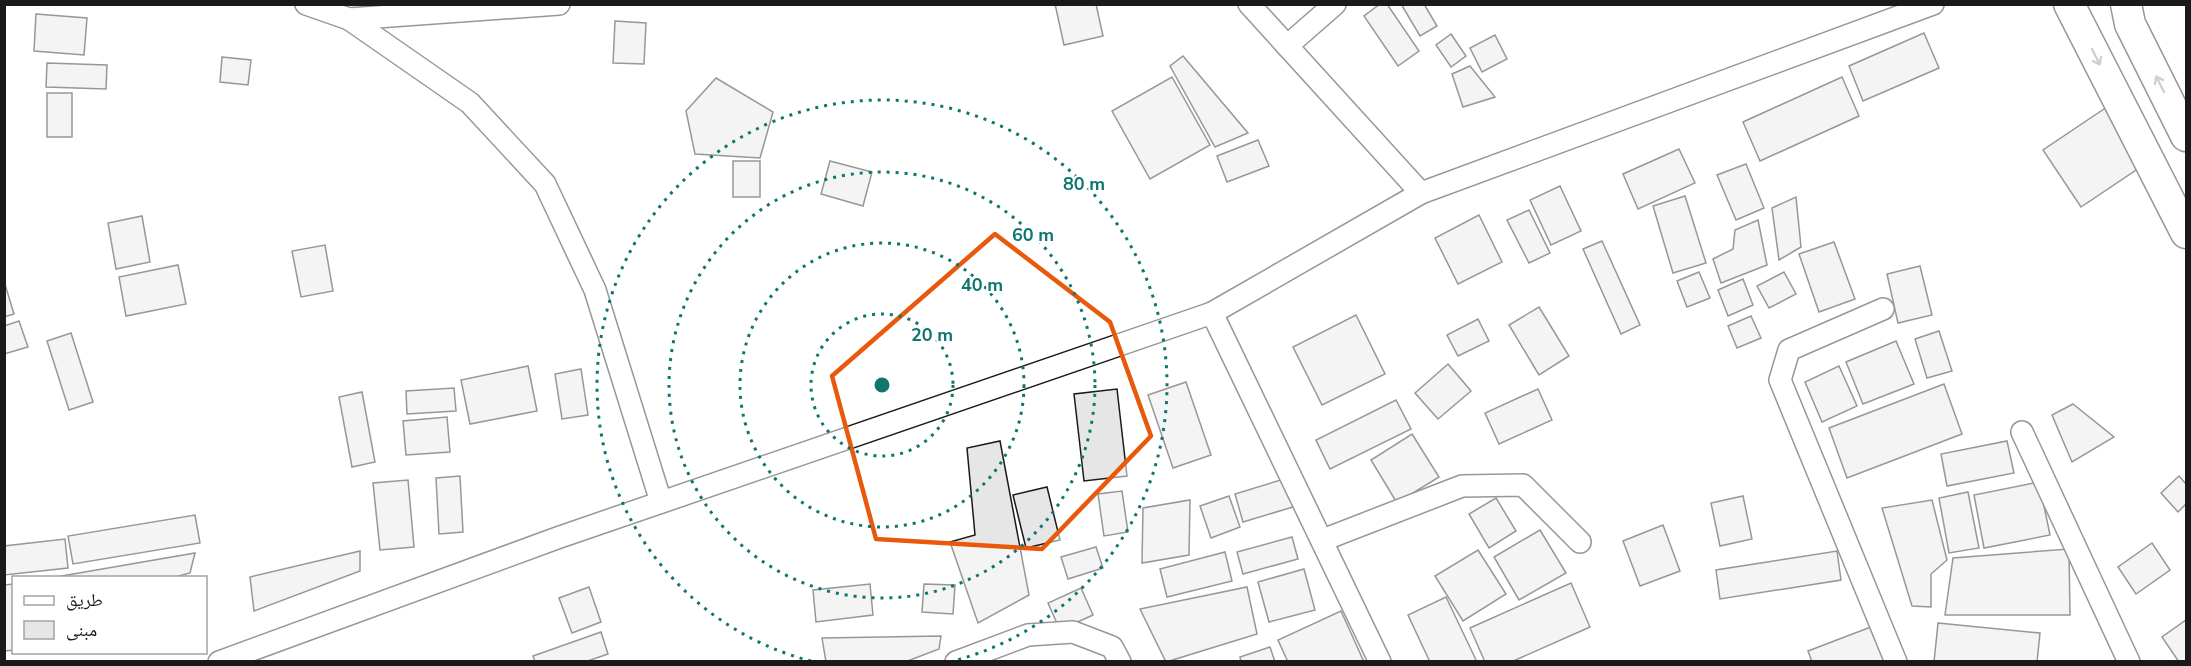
<svg xmlns="http://www.w3.org/2000/svg" width="2191" height="666" font-family="'Nunito Sans','Noto Naskh Arabic',sans-serif">
<style>
.building{fill:#e6e6e6;stroke:#1a1a1a;stroke-width:1.5}
.lines{fill:none;stroke-linecap:round;stroke-linejoin:round}
.street-casing{stroke:#1a1a1a;stroke-width:24}
.secondary-casing{stroke:#1a1a1a;stroke-width:33}
.street{stroke:#fff;stroke-width:21}
.secondary{stroke:#fff;stroke-width:30}
.oneway{stroke:#989898}
.marked{fill:none;stroke:#e8590c;stroke-width:4.5;stroke-linejoin:round}
.ring{fill:none;stroke:#0f766e;stroke-width:3;stroke-dasharray:3 6}
.centre{fill:#0f766e;stroke:#fff;stroke-width:3}
.ring-label{font-size:18px;text-anchor:middle;font-weight:bold;fill:#0f766e;stroke:#fff;stroke-width:4.5;stroke-linejoin:round;paint-order:stroke}
</style>
<rect width="100%" height="100%" fill="#fff"/>
<g class="building">
<path d="M1055,4H1096L1103,36L1064,45Z"/>
<path d="M1380,4H1387L1419,51L1398,66L1364,16Z"/>
<path d="M1401,4H1424L1437,26L1420,36Z"/>
<path d="M36,14L87,18L84,55L34,51Z"/>
<path d="M615,21L646,23L644,64L613,63Z"/>
<path d="M1924,33L1939,68L1863,101L1849,66Z"/>
<path d="M1451,34L1466,56L1451,67L1436,45Z"/>
<path d="M1495,35L1507,59L1482,72L1470,48Z"/>
<path d="M1183,56L1248,133L1215,147L1170,66Z"/>
<path d="M222,57L251,60L248,85L220,82Z"/>
<path d="M47,63L107,65L106,89L46,87Z"/>
<path d="M1470,66L1495,97L1463,107L1452,74Z"/>
<path d="M1172,77L1210,145L1150,179L1112,111Z"/>
<path d="M1842,77L1859,116L1760,161L1743,122Z"/>
<path d="M716,78L773,112L760,158L695,154L686,111Z"/>
<rect x="47" y="93" width="25" height="44"/>
<path d="M2110,105L2148,162L2081,207L2043,150Z"/>
<path d="M1258,140L1269,166L1227,182L1217,156Z"/>
<path d="M1679,149L1695,183L1638,209L1623,174Z"/>
<rect x="733" y="161" width="27" height="36"/>
<path d="M830,161L872,172L863,206L821,194Z"/>
<path d="M1746,164L1764,208L1736,220L1717,175Z"/>
<path d="M1560,186L1581,231L1551,245L1530,200Z"/>
<path d="M1685,196L1706,263L1673,273L1653,206Z"/>
<path d="M1796,197L1801,247L1779,260L1772,208Z"/>
<path d="M1529,210L1550,253L1529,263L1507,220Z"/>
<path d="M1479,215L1502,262L1458,284L1435,238Z"/>
<path d="M142,216L150,262L116,269L108,223Z"/>
<path d="M1758,220L1767,265L1721,283L1713,259L1733,249L1735,230Z"/>
<path d="M1602,241L1640,325L1621,334L1583,249Z"/>
<path d="M1834,242L1855,299L1819,312L1799,254Z"/>
<path d="M325,245L333,291L301,297L292,251Z"/>
<path d="M178,265L186,304L126,316L119,277Z"/>
<path d="M1920,266L1932,315L1898,323L1887,274Z"/>
<path d="M1699,272L1710,298L1687,307L1677,281Z"/>
<path d="M1784,272L1796,294L1769,308L1757,286Z"/>
<path d="M1743,279L1753,305L1728,316L1718,290Z"/>
<path d="M4,281L14,314L4,317Z"/>
<path d="M1539,307L1569,356L1539,375L1509,325Z"/>
<path d="M1356,315L1385,374L1322,405L1293,347Z"/>
<path d="M1751,316L1761,338L1737,348L1728,326Z"/>
<path d="M1478,319L1489,341L1458,356L1447,335Z"/>
<path d="M19,321L28,347L4,354V326Z"/>
<path d="M1939,331L1952,371L1927,378L1915,339Z"/>
<path d="M71,333L93,402L69,410L47,341Z"/>
<path d="M1896,341L1914,384L1863,404L1846,362Z"/>
<path d="M1448,364L1471,391L1438,419L1415,393Z"/>
<path d="M528,366L537,411L470,424L461,380Z"/>
<path d="M1839,366L1857,406L1822,422L1805,382Z"/>
<path d="M581,369L588,415L562,419L555,374Z"/>
<path d="M1186,382L1211,455L1173,468L1148,395Z"/>
<path d="M1944,384L1962,434L1847,478L1829,428Z"/>
<path d="M454,388L456,411L407,414L406,391Z"/>
<path d="M1117,389L1127,476L1084,481L1074,394Z"/>
<path d="M1538,389L1552,420L1499,444L1485,413Z"/>
<path d="M362,392L375,462L352,467L339,397Z"/>
<path d="M1396,400L1411,429L1330,469L1316,440Z"/>
<path d="M2073,404L2114,437L2072,462L2052,415Z"/>
<path d="M447,417L450,452L406,455L403,421Z"/>
<path d="M1412,434L1439,477L1397,503L1371,460Z"/>
<path d="M1000,441L1029,595L978,623L950,542L975,535L967,448Z"/>
<path d="M2007,441L2014,473L1947,486L1941,454Z"/>
<path d="M460,476L463,532L439,534L436,478Z"/>
<path d="M2179,476L2186,484V504L2178,512L2161,493Z"/>
<path d="M1284,479L1293,507L1243,522L1235,494Z"/>
<path d="M408,480L414,547L380,550L373,483Z"/>
<path d="M2039,482L2050,535L1984,548L1974,495Z"/>
<path d="M1047,487L1060,540L1026,548L1013,495Z"/>
<path d="M1122,491L1128,532L1104,536L1098,494Z"/>
<path d="M1968,492L1979,548L1949,553L1939,498Z"/>
<path d="M1229,496L1240,527L1211,538L1200,506Z"/>
<path d="M1743,496L1752,539L1720,546L1711,503Z"/>
<path d="M1496,498L1516,531L1489,548L1469,514Z"/>
<path d="M1190,500L1189,555L1142,563L1143,508Z"/>
<path d="M1932,500L1947,560L1931,574V607L1912,606L1882,508Z"/>
<path d="M195,515L200,543L73,564L68,536Z"/>
<path d="M1663,525L1680,571L1640,586L1623,541Z"/>
<path d="M1540,530L1566,573L1519,600L1494,557Z"/>
<path d="M1292,537L1298,559L1243,574L1237,552Z"/>
<path d="M65,539L68,568L4,575V546Z"/>
<path d="M2152,543L2170,570L2136,594L2118,567Z"/>
<path d="M1096,547L1103,568L1068,579L1061,557Z"/>
<path d="M2069,549L2070,615H1945L1953,558Z"/>
<path d="M1478,550L1506,594L1463,621L1435,576Z"/>
<path d="M360,551V571L254,611L250,577Z"/>
<path d="M1837,551L1841,580L1720,599L1716,570Z"/>
<path d="M1225,552L1232,581L1167,597L1160,569Z"/>
<path d="M195,553L190,573L171,578H50Z"/>
<path d="M1304,569L1315,610L1269,622L1258,582Z"/>
<path d="M1571,583L1590,627L1511,662H1485L1470,628Z"/>
<path d="M14,584V650L4,651V585Z"/>
<path d="M870,584L873,615L816,622L813,590Z"/>
<path d="M924,584L955,585L953,614L922,612Z"/>
<path d="M589,587L601,622L572,633L559,598Z"/>
<path d="M1247,587L1257,634L1166,662L1140,609Z"/>
<path d="M1081,588L1093,615L1060,630L1048,603Z"/>
<path d="M1446,597L1477,662H1430L1408,615Z"/>
<path d="M1341,611L1364,662H1288L1278,640Z"/>
<path d="M2186,620V662H2179L2162,637Z"/>
<path d="M1938,623L2040,633L2037,662H1934Z"/>
<path d="M1876,625L1889,662H1812L1808,651Z"/>
<path d="M601,632L608,654L585,662H535L533,656Z"/>
<path d="M941,636L939,649L905,662H826L822,638Z"/>
<path d="M1270,647L1275,662H1241L1240,657Z"/>
</g>
<g class="lines">
<defs>
<g id="street">
<path d="M306,4L349,19L470,103L545,184L595,290L661,502"/>
<path d="M1249,4L1421,193"/>
<path d="M349,19L559,4"/>
<path d="M1287,46L1335,4"/>
<path d="M1883,309L1789,350L1780,380L1896,662"/>
<path d="M1212,313L1421,193L1933,4"/>
<path d="M2022,432L2129,662"/>
<path d="M1323,540L1462,486L1523,485L1580,542"/>
<path d="M219,662L560,537L1212,313L1380,662"/>
<path d="M956,662L1028,635L1073,632L1112,647L1120,662"/>
</g>
<g id="secondary">
<path d="M2069,4L2186,233"/>
<path d="M2126,4L2130,24L2186,136"/>
</g>
</defs>
<use href="#street" class="street-casing"/>
<use href="#secondary" class="secondary-casing"/>
<use href="#street" class="street"/>
<use href="#secondary" class="secondary"/>
</g>
<defs><path id="oneway-shaft" d="M-6 0H5M1.5-3L5.5 0L1.5 3" fill="none" stroke-width="1.6" stroke-linecap="round" stroke-linejoin="round" transform="scale(1.5)"/></defs>
<g class="oneway">
<use href="#oneway-shaft" transform="translate(2096 57) rotate(63)"/>
<use href="#oneway-shaft" transform="translate(2160 84) rotate(-117)"/>
</g>
<path d="M0 0H2191V666H0ZM995,234L1110,322L1151,436L1042,549L876,539L832,376Z" fill="#fff" fill-opacity=".55" fill-rule="evenodd"/>
<path class="marked" d="M995,234L1110,322L1151,436L1042,549L876,539L832,376Z"/>
<g class="ring">
<circle cx="882" cy="385" r="71"/>
<circle cx="882" cy="385" r="142"/>
<circle cx="882" cy="385" r="213"/>
<path d="M811 661A285 285 0 1 1 953 661"/>
</g>
<circle cx="882" cy="385" r="9" class="centre"/>
<g class="ring-label">
<text x="1084" y="190">80 m</text>
<text x="1033" y="241">60 m</text>
<text x="982" y="291">40 m</text>
<text x="932" y="341">20 m</text>
</g>
<rect width="2191" height="666" fill="none" stroke="#1a1a1a" stroke-width="12"/>
<rect x="12" y="576" width="195" height="78" fill="#ffffff" stroke="#a3a3a3" stroke-width="1.5"/>
<rect x="24" y="596" width="30" height="9" fill="#ffffff" stroke="#a3a3a3" stroke-width="1.5"/>
<text x="66" y="606" font-size="18" fill="#1a1a1a">طريق</text>
<rect x="24" y="621" width="30" height="18" fill="#e6e6e6" stroke="#a3a3a3" stroke-width="1.5"/>
<text x="66" y="636" font-size="18" fill="#1a1a1a">مبنى</text>
</svg>
